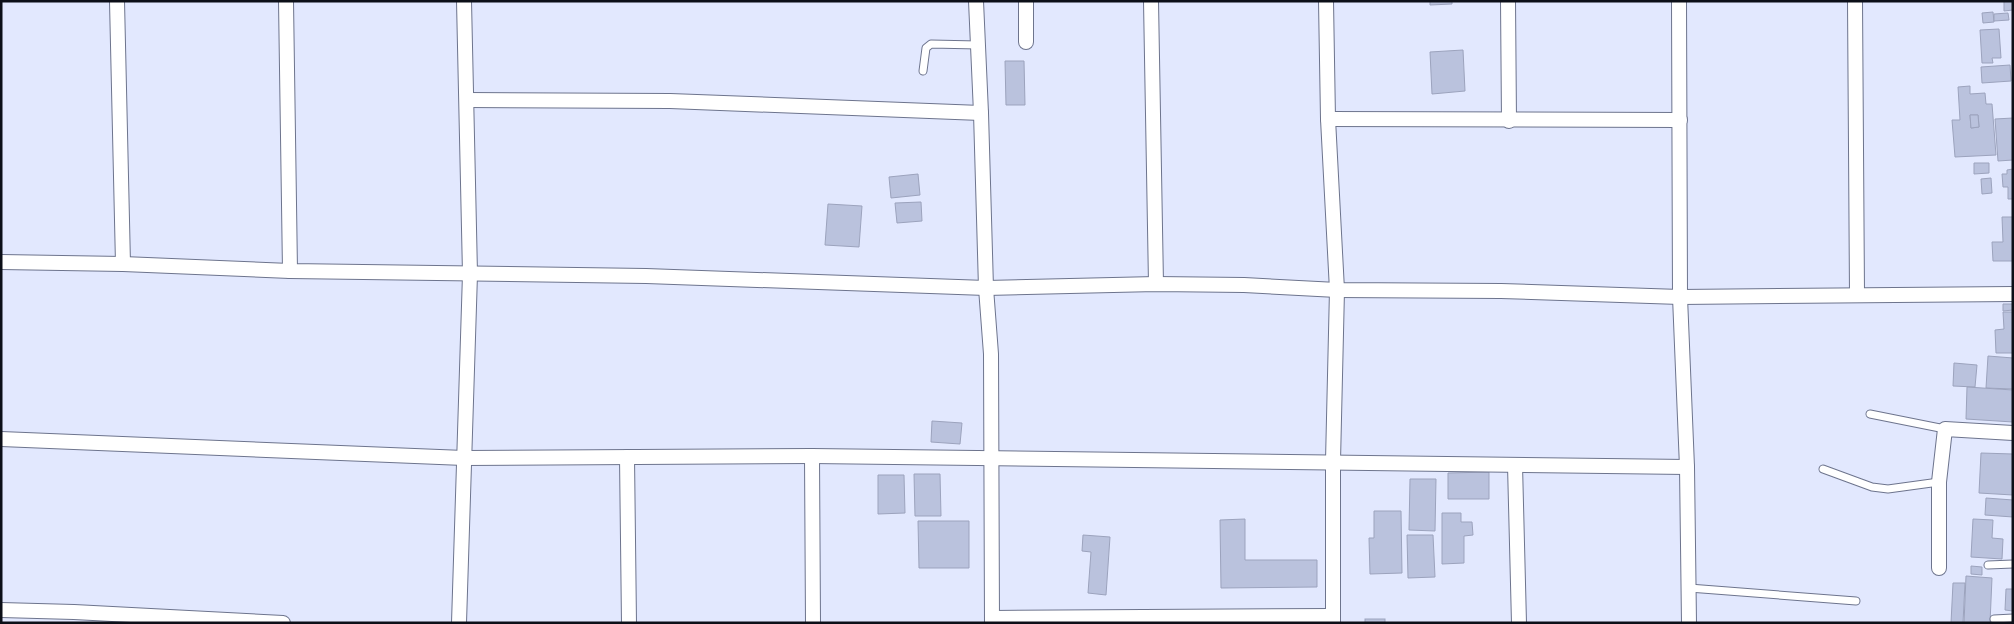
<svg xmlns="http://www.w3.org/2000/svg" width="2014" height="624" font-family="Poppins,sans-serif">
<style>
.building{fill:#bac2dd;stroke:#9ca3bd;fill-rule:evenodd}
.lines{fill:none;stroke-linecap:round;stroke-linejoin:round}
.lane-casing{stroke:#6d748d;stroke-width:9}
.street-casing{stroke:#6d748d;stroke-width:16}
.lane{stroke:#fff;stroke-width:7}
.street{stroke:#fff;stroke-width:14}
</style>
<rect width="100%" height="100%" fill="#e2e8fe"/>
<g class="building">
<path d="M1430,1H1452V4L1430,5Z"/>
<path d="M2004,1H2013V10L2004,11Z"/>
<path d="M1993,12L1994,22L1983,23L1982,13Z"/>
<path d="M2008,13L2009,20L1994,21V14Z"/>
<path d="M1999,29L2001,58H1992L1993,63H1982L1980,30Z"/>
<path d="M1463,50L1465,91L1432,94L1430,52Z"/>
<path d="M1005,61H1024L1025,105H1006Z"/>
<path d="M2010,65L2011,81L1982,83L1981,67Z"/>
<path d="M1970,86V94L1985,93L1986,104H1992L1996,155L1955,157L1952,120H1960L1958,87ZM1970,115H1978L1979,127L1971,128Z"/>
<path d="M1970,115H1978L1979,127L1971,128Z"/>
<path d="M2013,118V160L1998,161L1995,119Z"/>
<path d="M1974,163H1989V173L1974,174Z"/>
<path d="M2013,169V199H2008V187H2003L2002,174H2007V170Z"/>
<path d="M918,174L920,195L891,198L889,177Z"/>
<path d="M1991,178L1992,193L1982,194L1981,179Z"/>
<path d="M921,202L922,221L897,223L895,203Z"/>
<path d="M828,204L862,206L859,247L825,245Z"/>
<path d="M2002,217H2013V261H1993L1992,242H2003Z"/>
<path d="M2003,304H2013V310L2003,311Z"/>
<path d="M2003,312H2013V353H1996L1995,330L2004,329Z"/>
<path d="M1988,356L2013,358V389L1986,388Z"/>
<path d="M1954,363L1977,365L1975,387L1953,386Z"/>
<path d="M1967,387L2013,390V422L1966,419Z"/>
<path d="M932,421L962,423L960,444L931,442Z"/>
<path d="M1981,453L2013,454V495L1979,493Z"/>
<path d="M1489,472V499H1448V473Z"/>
<path d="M914,474H940L941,516H915Z"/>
<path d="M878,475H904L905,513L878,514Z"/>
<path d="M1410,479H1436L1435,531L1409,530Z"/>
<path d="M1986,498L2013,500V517L1985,515Z"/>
<path d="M1374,511H1401L1402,573L1370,574L1369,538H1374Z"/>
<path d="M1442,513H1461V522H1472L1473,535L1464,536V563L1442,564Z"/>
<path d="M1245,519V560H1317V587L1221,588L1220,520Z"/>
<path d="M1973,519L1993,520L1992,538L2003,539L2002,559L1971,557Z"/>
<path d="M918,521H969V568H919Z"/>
<path d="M1083,535L1110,537L1106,595L1088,593L1091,552L1082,551Z"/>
<path d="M1407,535H1433L1435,577L1408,578Z"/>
<path d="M1971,566L1982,567V575L1971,574Z"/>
<path d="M1966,576L1992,578L1990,623H1964Z"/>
<path d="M1953,583H1965L1963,623H1951Z"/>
<path d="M2006,589H2013V611L2005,610Z"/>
<rect x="1365" y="619" width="20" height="4"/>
</g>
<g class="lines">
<defs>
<g id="lane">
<path d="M923,71L926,48L931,44L978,45"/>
<path d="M1870,414L1945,429"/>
<path d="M1823,469L1872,487L1888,489L1939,482"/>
<path d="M1988,565L2013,564"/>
<path d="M1689,588L1856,601"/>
<path d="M1994,619L2013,618"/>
</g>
<g id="street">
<path d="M117,1L123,264"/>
<path d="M286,1L290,271"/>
<path d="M976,1L981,113L986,288L991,354L992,623"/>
<path d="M1026,1V42"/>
<path d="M1151,1L1156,284"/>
<path d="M1326,1L1328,119L1337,290L1333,461V623"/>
<path d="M1508,1L1509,121"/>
<path d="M1679,1L1680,297L1687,467L1689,623"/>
<path d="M1855,1L1857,294"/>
<path d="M467,100L670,101L981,113"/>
<path d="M1328,119L1680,120"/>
<path d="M1,262L123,264L290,271L646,276L986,288L1156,284L1244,285L1337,290L1501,291L1680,297L2013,294"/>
<path d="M1,439L464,458L812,456L1687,467"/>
<path d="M812,456L813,623"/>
<path d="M627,457L629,623"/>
<path d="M1515,465L1519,623"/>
<path d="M1939,568V482L1945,429L2013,433"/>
<path d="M1,610L74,612L283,623"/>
<path d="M992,618L1333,616"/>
<path d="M459,623L470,274L464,1"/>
</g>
</defs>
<use href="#lane" class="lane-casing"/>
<use href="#street" class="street-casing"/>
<use href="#lane" class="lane"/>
<use href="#street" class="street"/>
</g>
<rect width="2014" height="624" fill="none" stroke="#0c0f18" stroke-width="5"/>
</svg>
